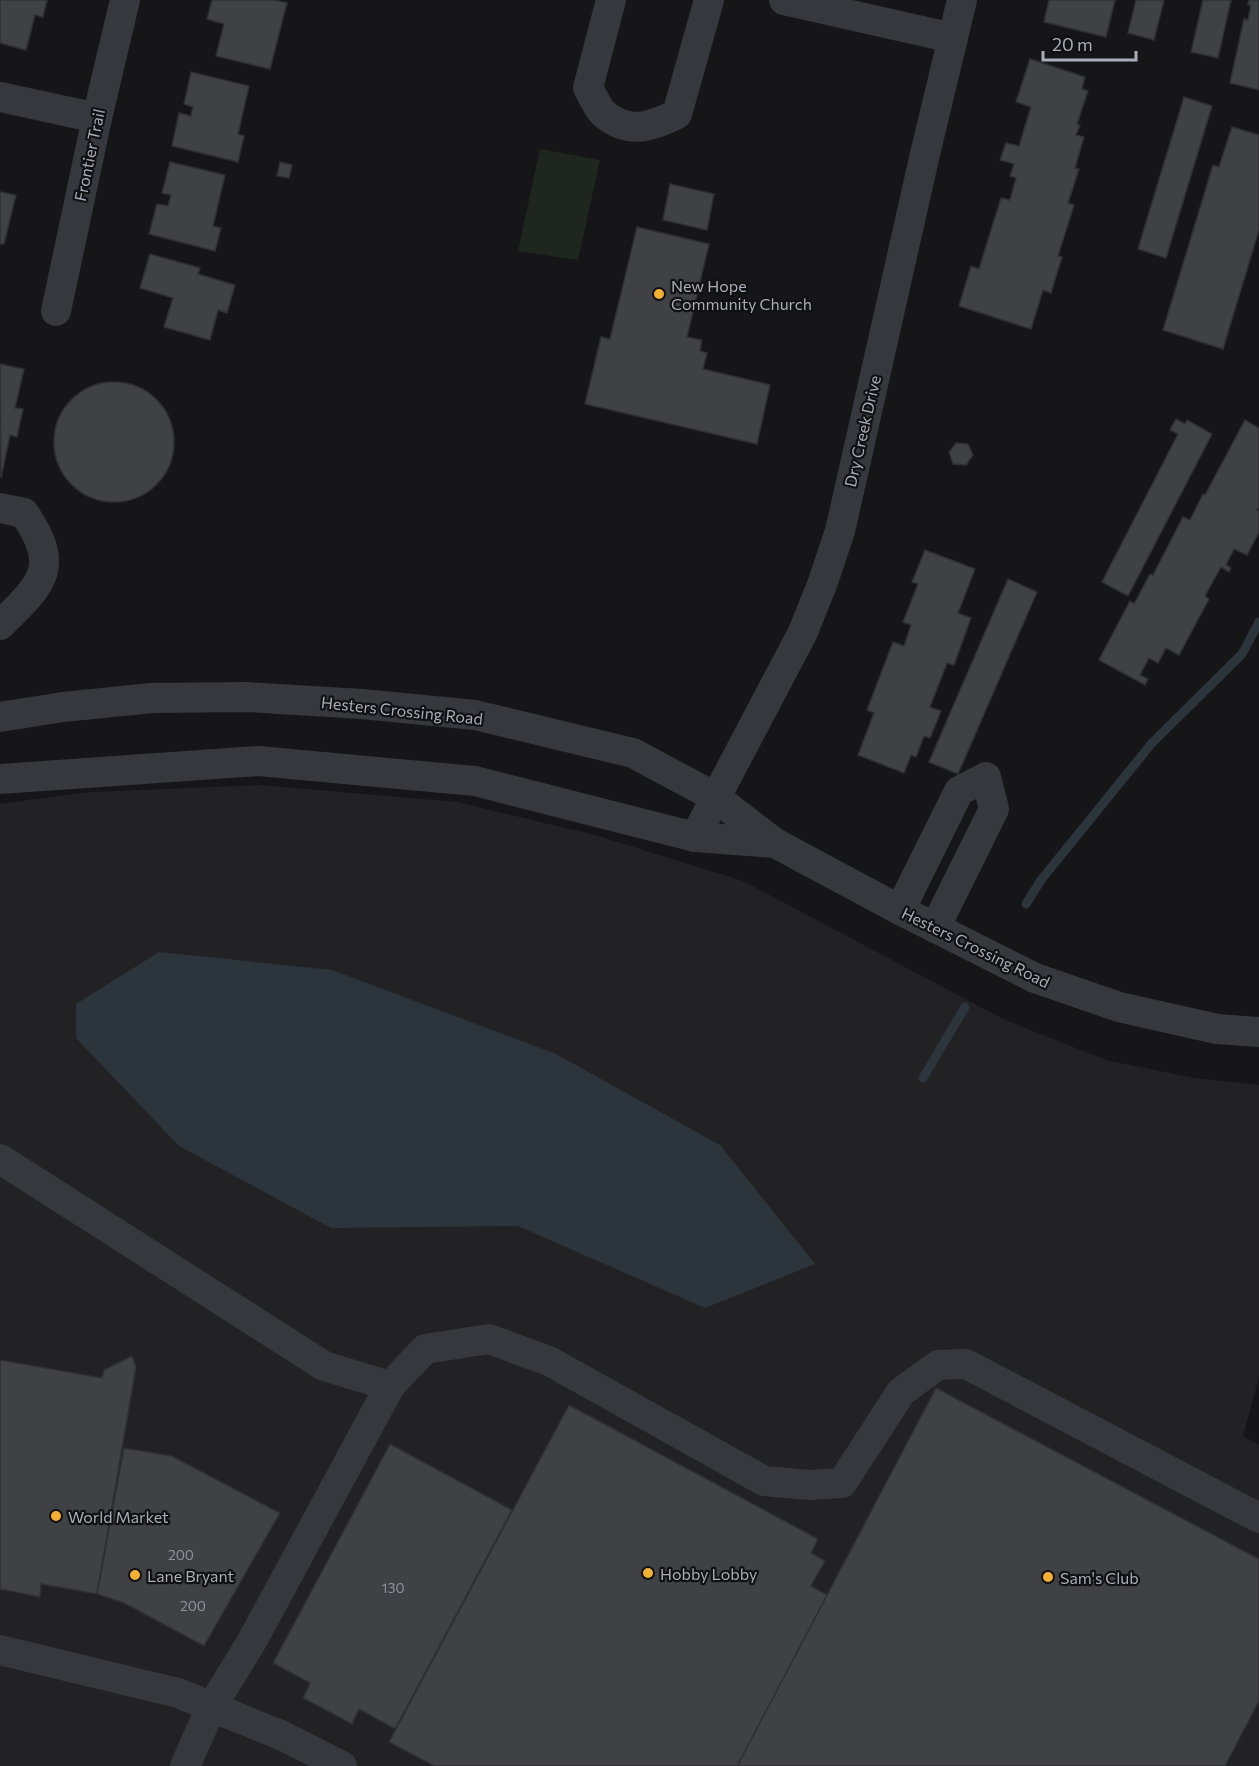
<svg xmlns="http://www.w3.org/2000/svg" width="1259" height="1766" font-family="Commissioner,sans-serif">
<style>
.built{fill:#222225}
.green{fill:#1e261f}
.water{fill:#2c353c}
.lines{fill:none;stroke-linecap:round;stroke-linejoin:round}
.stream{stroke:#2c353c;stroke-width:9}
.building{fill:#404145;stroke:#303034;stroke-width:1.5}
.minor{stroke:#37383d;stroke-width:30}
.poi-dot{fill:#f2b134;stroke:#111113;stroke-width:2}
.labels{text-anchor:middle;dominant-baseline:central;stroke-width:4.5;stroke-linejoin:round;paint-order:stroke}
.number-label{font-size:14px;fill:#8e929b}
.street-label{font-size:16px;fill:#a8adb8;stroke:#111113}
.poi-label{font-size:16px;fill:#a8adb8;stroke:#111113;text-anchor:start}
</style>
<rect width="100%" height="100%" fill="#161618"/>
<path class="built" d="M260,785L457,802L595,835L743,881L1003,1019L1106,1060L1194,1078L1259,1085V1377L1243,1436L1259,1445V1766H0V804L90,792Z"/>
<path class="green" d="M540,149L600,160L578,260L518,251Z"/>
<path class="water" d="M159,952L332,970L556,1054L720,1145L815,1264L705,1308L518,1226L331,1228L179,1146L76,1038V1004Z"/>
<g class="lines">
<g class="stream">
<path d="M1026,904L1041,880L1152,743L1242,654L1259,622"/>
<path d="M923,1078L965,1007"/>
</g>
</g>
<g class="building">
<path d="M0,0H47L43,17L35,15L26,50L0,43Z"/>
<path d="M212,0H274L287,3L270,69L216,56L224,24L207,19Z"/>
<path d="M1049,0H1115L1106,37L1044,22Z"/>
<path d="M1136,0H1164L1154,40L1128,33Z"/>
<path d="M1203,0H1231L1218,58L1191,52Z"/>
<path d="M1249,0H1259V90L1230,83L1244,19L1248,20L1251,5H1248Z"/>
<path d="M1030,59L1085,77L1082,89L1088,91L1077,124L1080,125L1076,135L1084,137L1075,168L1079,169L1068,203L1074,205L1058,256L1062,257L1051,293L1043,290L1031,329L959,306L971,266L979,269L1001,198L1010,200L1016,178L1010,176L1014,164L1000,160L1006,143L1019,146L1031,107L1016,102Z"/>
<path d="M191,72L249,86L238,134L244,136L238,162L172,146L179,113L191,116L193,107L184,104Z"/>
<path d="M1184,97L1212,106L1166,258L1138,249Z"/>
<path d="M1232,127L1259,135V230L1223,349L1163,330L1213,165L1219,167Z"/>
<path d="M170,162L225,175L213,226L221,228L215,251L149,234L157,204L168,206L171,195L162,193Z"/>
<path d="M280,162L292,165L289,178L277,176Z"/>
<path d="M670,184L714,194L707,230L663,220Z"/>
<path d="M0,192L16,195L4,244H0Z"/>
<path d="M637,227L709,244L687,337L702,340L700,351L707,353L703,369L770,385L757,444L585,404L601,337L610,339Z"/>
<path d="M150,254L200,268L198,274L235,285L227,313L218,310L210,340L164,327L173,298L140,288Z"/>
<path d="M0,364L24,369L15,408L23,409L17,437L10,435L1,478Z"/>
<circle cx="114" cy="442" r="60"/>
<path d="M1176,419L1185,424L1187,420L1212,434L1128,596L1102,582L1178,434L1170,430Z"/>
<path d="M1245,420L1259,428V507L1257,510L1259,511V532L1247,555L1234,549L1226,565L1231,568L1229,572L1221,567L1205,596L1209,599L1179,655L1166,648L1158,663L1149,658L1140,675L1148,679L1145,685L1099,660L1130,601L1134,604L1150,574L1153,575L1183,517L1190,520L1203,494L1205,495Z"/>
<path d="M956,443L968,444L973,455L966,465L953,464L949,452Z"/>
<path d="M925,550L975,569L958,613L971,618L954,665L947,663L930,707L941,711L930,738L924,736L916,757L911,755L904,773L858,755L874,713L867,710L893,642L904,646L911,625L903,622L918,584L912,582Z"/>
<path d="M1008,579L1037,592L958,774L929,762Z"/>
<path d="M132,1356L136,1367L97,1594L41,1584L40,1597L0,1589V1360L102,1378L104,1370Z"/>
<path d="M936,1388L1259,1559V1701L1225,1766H737Z"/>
<path d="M569,1405L818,1539L811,1553L825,1561L811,1586L827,1595L737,1766H434L389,1742Z"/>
<path d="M390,1444L512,1510L395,1729L359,1709L352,1724L303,1698L310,1683L273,1663Z"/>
<path d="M124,1448L172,1456L280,1513L204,1646L124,1603L97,1594Z"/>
</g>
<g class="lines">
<g class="minor">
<path d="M611,0L588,88C593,96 597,107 603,113C628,135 651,127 677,114L709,0"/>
<path d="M784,0L953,38"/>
<path d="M0,97L97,118"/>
<path d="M56,311L97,118L125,0"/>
<path d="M0,508L24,513C62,568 42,584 0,625"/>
<path d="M0,717L63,707L152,698L247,697L362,704L475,715L633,753L715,797L775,843L900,910L1035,978L1119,1007L1217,1029L1259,1032"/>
<path d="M0,779L258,761L475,781L695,837L775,843"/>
<path d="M695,837L803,632L823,582L840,531L925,154L962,0"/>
<path d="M900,910L959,791L986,777L994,809L935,928"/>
<path d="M0,1159L324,1366L390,1386"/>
<path d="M0,1650L178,1693L283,1736L342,1766"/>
<path d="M185,1766L211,1708L252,1641L390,1386L425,1349L489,1339L549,1361L764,1481L809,1485L842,1483L901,1392L938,1365L966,1364L1259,1518"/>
</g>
</g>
<g class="poi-dot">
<circle cx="659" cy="294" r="6"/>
<circle cx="56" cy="1516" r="6"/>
<circle cx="648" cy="1573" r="6"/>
<circle cx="135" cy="1575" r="6"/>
<circle cx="1048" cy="1577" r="6"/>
</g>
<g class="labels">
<g class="number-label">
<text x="181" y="1554">200</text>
<text x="393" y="1587">130</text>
<text x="193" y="1605">200</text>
</g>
<g class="street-label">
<text transform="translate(89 155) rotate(-78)">Frontier Trail</text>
<text transform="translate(862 431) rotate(-77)">Dry Creek Drive</text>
<text transform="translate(402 710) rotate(6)">Hesters Crossing Road</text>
<text transform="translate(976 947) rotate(26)">Hesters Crossing Road</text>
</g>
<g class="poi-label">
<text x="671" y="285">New Hope<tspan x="671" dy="18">Community Church</tspan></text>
<text x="68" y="1516">World Market</text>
<text x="660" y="1573">Hobby Lobby</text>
<text x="147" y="1575">Lane Bryant</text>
<text x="1060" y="1577">Sam's Club</text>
</g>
</g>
<path d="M1043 51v9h93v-9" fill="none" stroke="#a8adb8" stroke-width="3"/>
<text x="1052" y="51" font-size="18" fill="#a8adb8" stroke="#111113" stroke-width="4.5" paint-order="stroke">20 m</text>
</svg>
